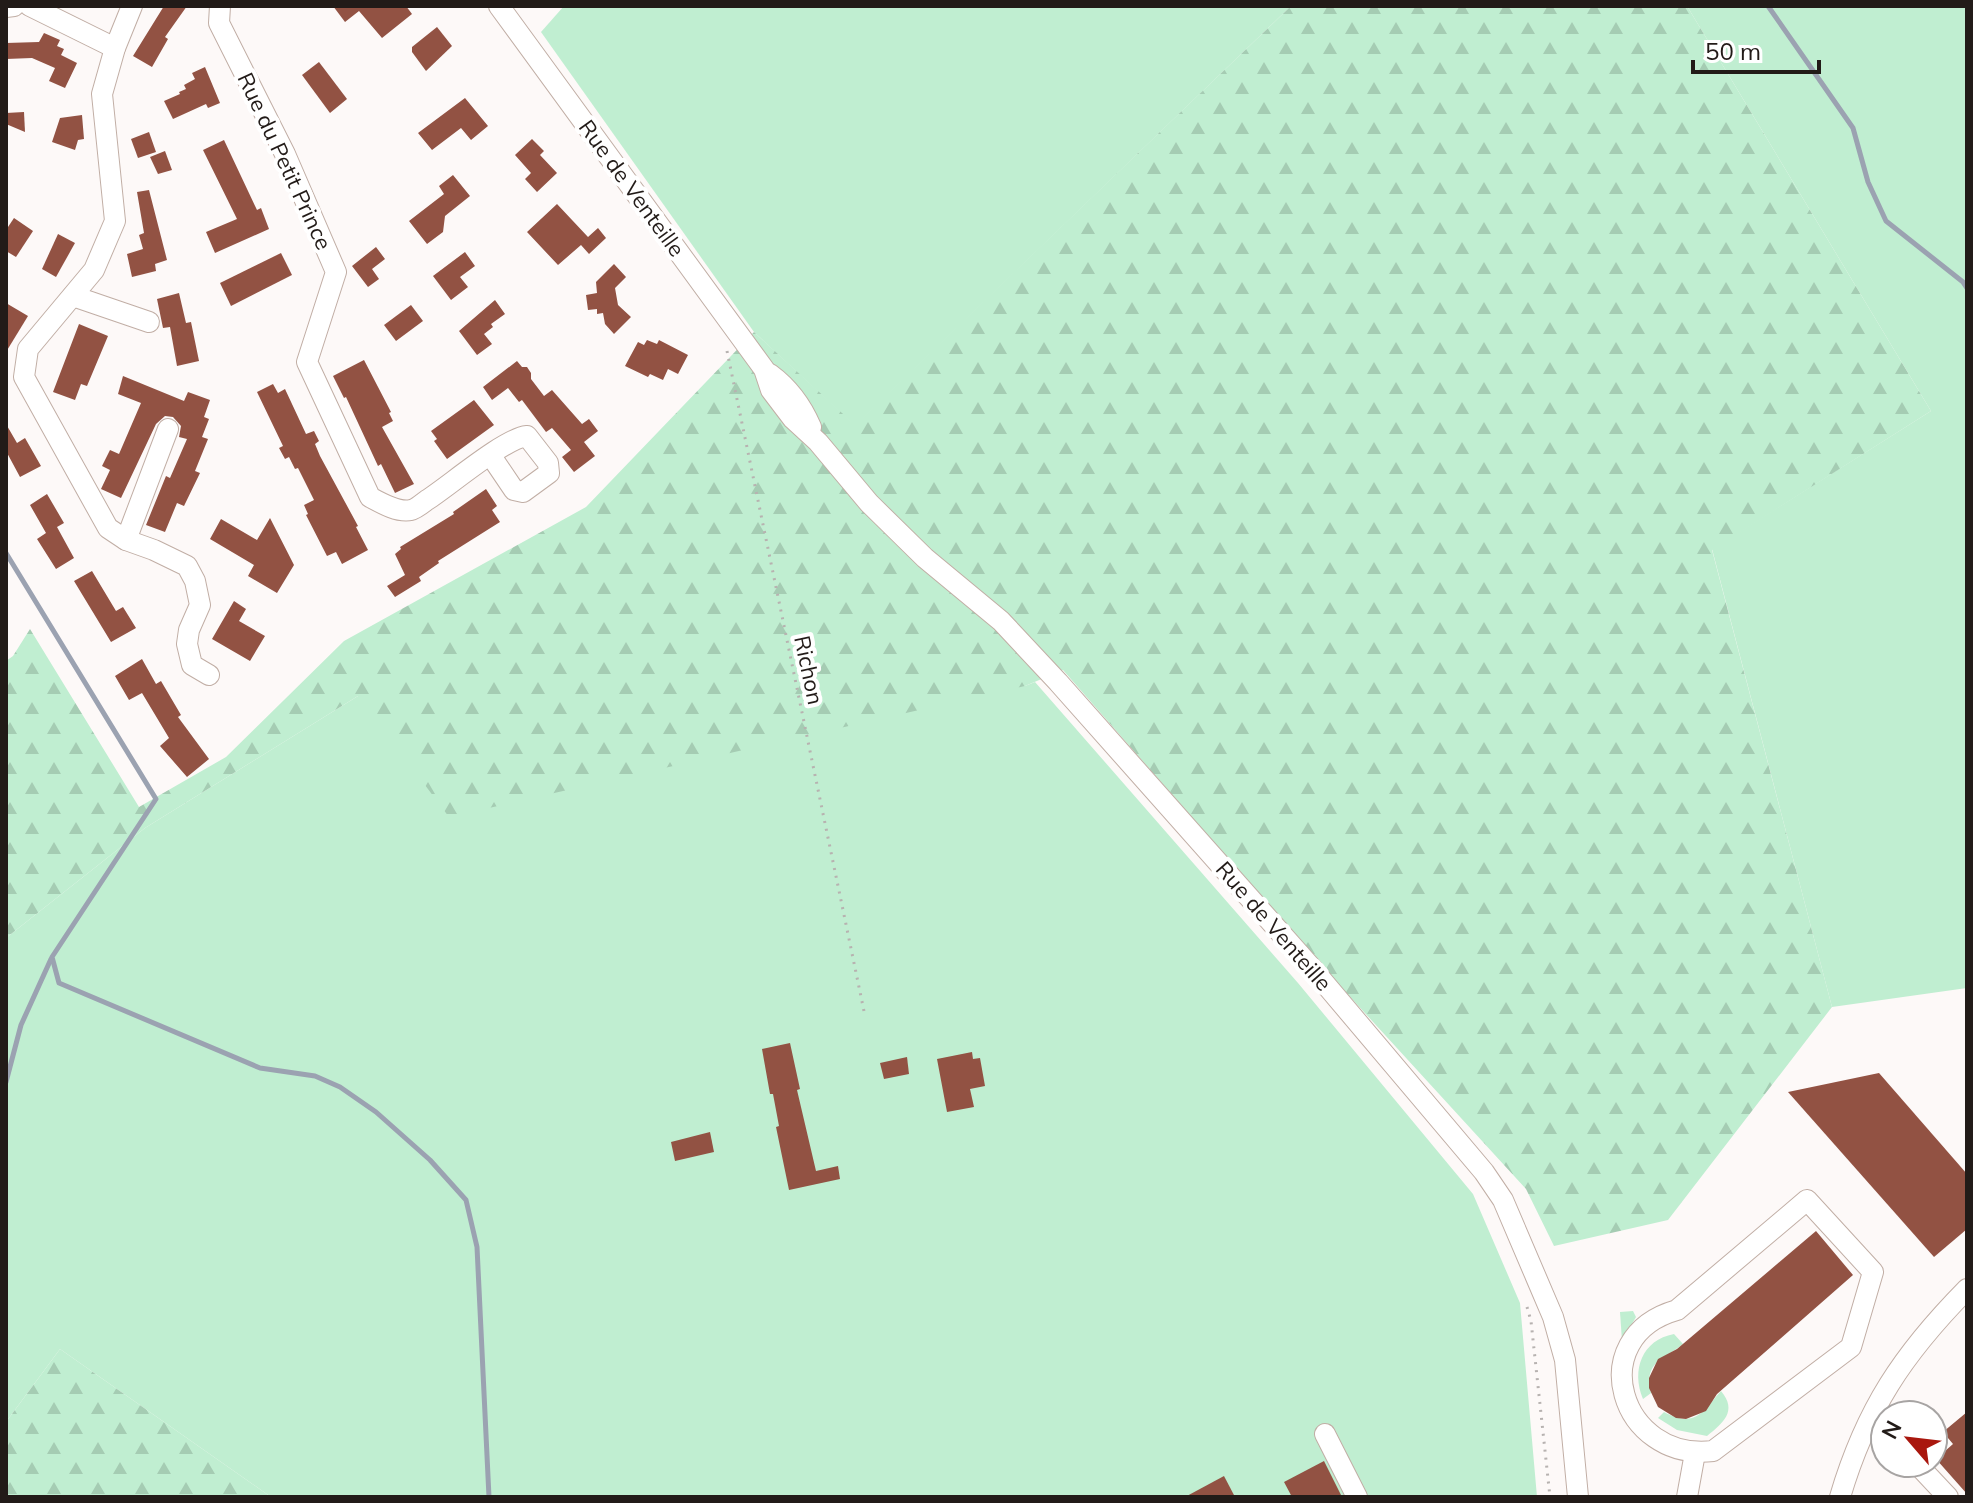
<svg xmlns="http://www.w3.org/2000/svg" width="1973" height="1503" font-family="Mulish,sans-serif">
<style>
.green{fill:#c0eed1}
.forest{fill:url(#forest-firs)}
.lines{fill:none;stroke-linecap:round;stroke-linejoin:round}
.stream{stroke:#9ba2b1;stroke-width:5}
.building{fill:#925243}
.minor-casing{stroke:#c1aea5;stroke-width:22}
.path{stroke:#b7b2b0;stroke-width:3;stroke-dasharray:2 6;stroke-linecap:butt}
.minor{stroke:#fff;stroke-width:20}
.labels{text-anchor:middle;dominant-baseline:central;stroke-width:8;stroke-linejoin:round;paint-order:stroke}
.street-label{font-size:22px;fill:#221b18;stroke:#fff}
</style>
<defs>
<pattern id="forest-firs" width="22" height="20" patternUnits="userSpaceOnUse" patternTransform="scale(2)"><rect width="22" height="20" fill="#c0eed1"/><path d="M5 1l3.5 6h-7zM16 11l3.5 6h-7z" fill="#a5ccb3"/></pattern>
</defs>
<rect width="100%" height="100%" fill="#fdf9f8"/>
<g class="green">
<path d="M564,6H1291L855,426L754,332L541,32Z"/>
<path d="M1687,6H1967V988L1832,1007L1712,549L1931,411Z"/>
<path d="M1035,682L1298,983L1473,1194L1520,1303L1537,1497H271L60,1349L6,1422V938L145,828L358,696L1025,686Z"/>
<path d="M1633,1311L1636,1317L1622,1341L1620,1312Z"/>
<path d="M1674,1334L1683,1344C1664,1359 1643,1362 1651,1393L1643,1399C1631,1370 1642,1340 1674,1334Z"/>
<path d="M1721,1391C1738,1411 1723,1423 1707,1436L1677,1430L1658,1418L1664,1412C1696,1429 1703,1411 1721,1391Z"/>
</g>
<g class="forest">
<path d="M1291,6H1687L1931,411L1712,550L1832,1007L1668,1220L1554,1246L1526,1189L1320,964L1063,670L1025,686L449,817L358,696L145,828L6,938V661L13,656L30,629L139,807L226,757L344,641L586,507L754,332L855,425Z"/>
<path d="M60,1349L271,1497H6V1422Z"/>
</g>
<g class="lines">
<g class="stream">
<path d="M1768,6L1853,128L1868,182L1886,221L1963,282L1967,288"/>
<path d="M6,553L156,799L52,957L59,983L260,1068L315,1076L340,1087L376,1112L430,1160L466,1200L477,1247L489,1497"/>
<path d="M6,1082L21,1025L51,959"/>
</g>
</g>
<g class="building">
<path d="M164,6H187L165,37L168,39L152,67L133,56Z"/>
<path d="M333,6H406L412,14L382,38L359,11L345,22Z"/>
<path d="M437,27L452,46L426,71L412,52V47Z"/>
<path d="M44,33L60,40L57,46L64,49L61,55L77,63L65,88L49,81L55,68L32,58L6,59V43L39,42Z"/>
<path d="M319,62L347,99L330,113L302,75Z"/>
<path d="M205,67L220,103L208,108L206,104L173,119L164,101L180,94L179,92L186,89L184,85L195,79L192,73Z"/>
<path d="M465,98L488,126L471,140L461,128L432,150L418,133Z"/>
<path d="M24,112L25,132L6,124V113Z"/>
<path d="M82,115L84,139L78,140L75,150L52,142L60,118Z"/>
<path d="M149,132L156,152L138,158L131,139Z"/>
<path d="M532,139L544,151L540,155L557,173L537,192L525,179L531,173L515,155Z"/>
<path d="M224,140L257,210L261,208L269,229L215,253L206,232L237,219L203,150Z"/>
<path d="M165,151L172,170L158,174L150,157Z"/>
<path d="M453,175L470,196L445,216L443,232L427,244L409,221L444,194L439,186Z"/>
<path d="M149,190L167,260L155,264L156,271L132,277L127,254L143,249L139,235L144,233L137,192Z"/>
<path d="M557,204L588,237L598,228L606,238L589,254L581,245L558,265L527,232Z"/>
<path d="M14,218L33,231L16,257L6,251V230Z"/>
<path d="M58,234L75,243L56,277L42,269Z"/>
<path d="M376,247L385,259L372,269L379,279L368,287L352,266Z"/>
<path d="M465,252L475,266L460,277L468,287L451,300L433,276Z"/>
<path d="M281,253L292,275L231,306L220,283Z"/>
<path d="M614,264L626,277L615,288L618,305L631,317L614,334L605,324L603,313L597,314V309L588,310L586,295L597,293L596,282Z"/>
<path d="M179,293L186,323L191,322L199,361L177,366L170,327L163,328L157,299Z"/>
<path d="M495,300L505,314L491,324L493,327L484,334L492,344L477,355L459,331Z"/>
<path d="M6,303L28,316L6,352Z"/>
<path d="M411,305L423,321L396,341L384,325Z"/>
<path d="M79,324L108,336L87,386L81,384L75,400L53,392Z"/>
<path d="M647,340L657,344L659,340L688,355L678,374L668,369L663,380L650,374L648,377L625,366L638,342L644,345Z"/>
<path d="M364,360L391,412L389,413L393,421L382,427L414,484L395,493L381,464L378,466L346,397L344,398L333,376Z"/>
<path d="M517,361L522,367H527L531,373V379L544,396L552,390L582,424L589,419L598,431L584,442L595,456L574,472L562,457L571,450L552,428L546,432L522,400L519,402L508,388L492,400L483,387Z"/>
<path d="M123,376L184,401L188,392L210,400L204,417L209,419L202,437L208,439L195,471L200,473L184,506L177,503L165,532L146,525L166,476L170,478L187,439L179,437L181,426L173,417L165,416L156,424L121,498L101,489L110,470L102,466L110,450L119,454L141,403L118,394Z"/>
<path d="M273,384L278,393L285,389L306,434L314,431L319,441L315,444L320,456L358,526L356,527L368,550L342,564L336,552L327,556L306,515L308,514L304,505L314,500L298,468L295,469L289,457L285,459L279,448L283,446L257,392Z"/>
<path d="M474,400L494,425L447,459L434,441L437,439L431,431Z"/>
<path d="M6,424L17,443L25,438L41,466L20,477L6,451Z"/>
<path d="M486,489L497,506L492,510L500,522L438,561L439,563L419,577L421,581L395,597L387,586L405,575L395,554L401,549L400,547L454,514L453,512Z"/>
<path d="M47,494L64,523L57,527L74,558L56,569L37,539L46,533L30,505Z"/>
<path d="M270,518L294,565L277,593L248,576L254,565L210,539L221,519L257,540Z"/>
<path d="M92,571L116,611L123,607L136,628L111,642L74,581Z"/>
<path d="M234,601L246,609L239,621L265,636L250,661L212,639Z"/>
<path d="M142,659L156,684L161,681L181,715L178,717L209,759L187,777L160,746L169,738L142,693L129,700L115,676Z"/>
<path d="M790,1043L800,1089L797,1090L816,1171L838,1166L840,1179L789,1190L776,1127L779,1126L773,1094H770L762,1049Z"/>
<path d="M972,1052L973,1059L980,1058L985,1086L970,1089L974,1107L947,1112L937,1059Z"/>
<path d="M907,1057L909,1074L884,1079L880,1063Z"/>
<path d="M1879,1073L1967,1174V1229L1934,1257L1788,1092Z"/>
<path d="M710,1132L714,1152L675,1161L671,1142Z"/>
<path d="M1816,1231L1853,1275L1717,1394L1706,1411L1686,1419L1676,1418L1658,1407L1649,1388V1378L1658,1359L1677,1349Z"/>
<path d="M1967,1412V1494L1936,1459L1953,1444L1943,1432Z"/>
<path d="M1324,1461L1342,1497H1292L1284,1482Z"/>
<path d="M1224,1476L1235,1497H1185Z"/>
</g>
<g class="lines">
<defs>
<g id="minor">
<path d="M30,6L115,48"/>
<path d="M132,6L115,48L102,94L115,221L94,270L28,349L24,377L108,528L126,540L154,550L187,566L195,581L200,605L189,630L187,644L192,665L209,675"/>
<path d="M220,6L219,23L285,154L336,272L307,362L370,497C381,503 398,513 411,510C416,509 423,503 427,500C449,486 505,438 527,436L548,463L549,473L523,492L514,490L491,456"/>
<path d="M499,6L764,369L771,390L793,419L818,442L869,503L925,558L1001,621L1058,682L1310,966L1484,1172L1503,1200L1553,1317L1565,1360L1578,1497"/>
<path d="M6,7L14,6"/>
<path d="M73,296L149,322"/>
<path d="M770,374C789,388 802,406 811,427"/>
<path d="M126,540L168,429"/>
<path d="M1807,1200L1873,1272L1851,1347L1713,1451C1620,1462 1582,1337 1677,1310Z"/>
<path d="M1325,1434L1357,1497"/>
<path d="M1916,1463L1948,1497"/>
<path d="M1687,1497L1695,1453"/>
<path d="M1840,1497C1866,1409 1903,1354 1967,1289"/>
</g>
</defs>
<use href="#minor" class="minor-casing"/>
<g class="path">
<path d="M727,351L865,1016"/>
<path d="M1527,1307L1531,1321L1550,1497"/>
</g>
<use href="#minor" class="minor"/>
</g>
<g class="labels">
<g class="street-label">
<text transform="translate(285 161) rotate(65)">Rue du Petit Prince</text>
<text transform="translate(632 188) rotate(54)">Rue de Venteille</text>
<text transform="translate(809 670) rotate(78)">Richon</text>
<text transform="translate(1274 926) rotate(49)">Rue de Venteille</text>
</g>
</g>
<rect width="1973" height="1503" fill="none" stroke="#221b18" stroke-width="16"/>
<g transform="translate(1909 1439) rotate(298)"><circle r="38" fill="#ffffff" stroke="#a7a4a3" stroke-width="2"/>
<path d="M0-6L14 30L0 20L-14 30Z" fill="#a9170e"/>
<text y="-12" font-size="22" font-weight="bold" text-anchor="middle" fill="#221b18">N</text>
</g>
<path d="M1693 60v12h126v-12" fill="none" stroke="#221b18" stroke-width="4"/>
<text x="1705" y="60" font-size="24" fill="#221b18" stroke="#ffffff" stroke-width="6" paint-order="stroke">50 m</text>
</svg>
